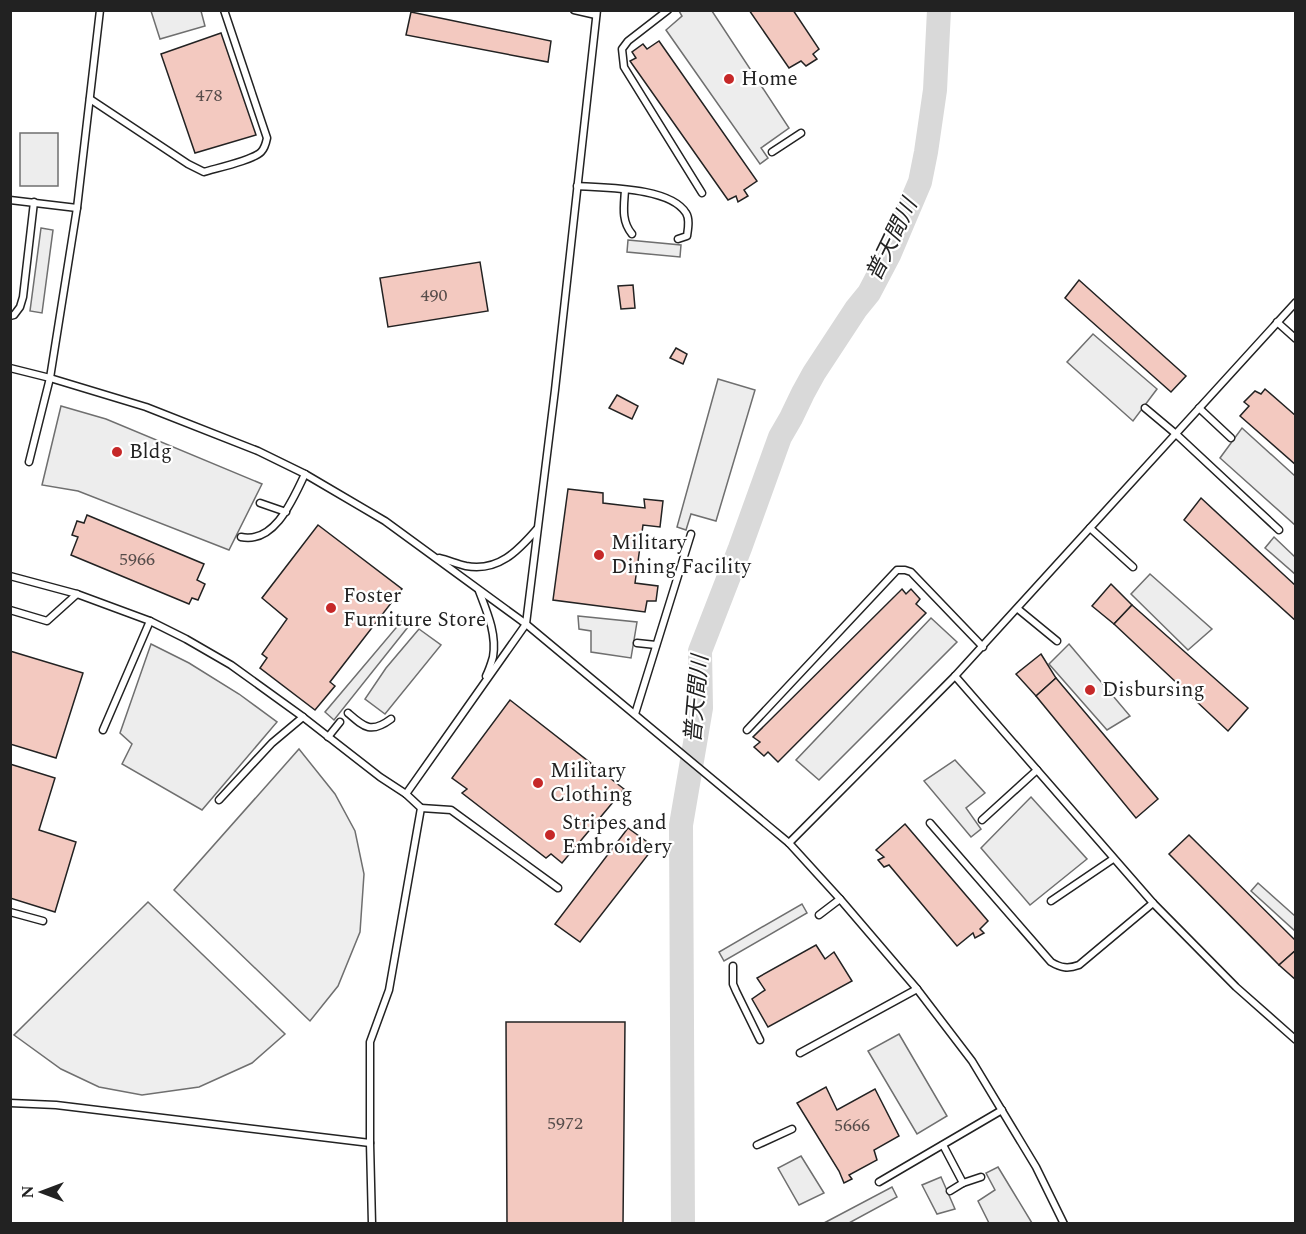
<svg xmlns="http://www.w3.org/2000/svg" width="1306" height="1234" font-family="Spectral,'Noto Sans JP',serif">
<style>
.green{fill:#eee;stroke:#6f6f6f;stroke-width:1.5}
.parking{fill:#ededed;stroke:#6f6f6f;stroke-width:1.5}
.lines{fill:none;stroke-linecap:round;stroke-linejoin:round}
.river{stroke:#d9d9d9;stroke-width:24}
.building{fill:#f3c9c0;stroke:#222;stroke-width:1.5}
.lane-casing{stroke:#222;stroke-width:9}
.lane{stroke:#fff;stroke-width:6}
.poi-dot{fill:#c62828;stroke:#fff;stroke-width:2}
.labels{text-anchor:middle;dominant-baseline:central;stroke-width:4.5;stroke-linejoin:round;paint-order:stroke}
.number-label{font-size:18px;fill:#564c4a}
.poi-label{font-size:21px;fill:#222;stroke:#fff;text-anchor:start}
.water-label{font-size:22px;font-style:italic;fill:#222;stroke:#fff}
</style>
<rect width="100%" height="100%" fill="#fff"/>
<g class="green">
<path d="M299,749L335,794L355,831L364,874L360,932L338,986L310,1021L174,890Z"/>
<path d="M148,902L285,1034L252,1063L199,1087L142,1095L99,1087L61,1069L14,1035Z"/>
</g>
<g class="parking">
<path d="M151,11H201L205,26L160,39Z"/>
<path d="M679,11H712L789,128L761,148L768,158L760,164L666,30L682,16Z"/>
<rect x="20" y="133" width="38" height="53"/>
<path d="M41,228L53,230L42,313L30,311Z"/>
<path d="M628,240L681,245L680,257L627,252Z"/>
<path d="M1093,334L1157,389L1133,421L1067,362Z"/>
<path d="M718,379L755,390L716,521L691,514L686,530L677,527Z"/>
<path d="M61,406L106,419L262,484L229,550L78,491L42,485Z"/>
<path d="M1242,428L1295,476V525L1220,458Z"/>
<path d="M1274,537L1295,557V574L1265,548Z"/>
<path d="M1150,574L1212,629L1188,650L1131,594Z"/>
<path d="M406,616L412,622L334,720L325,712Z"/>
<path d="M578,616L637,622L631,658L591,652V631L579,629Z"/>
<path d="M931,618L957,642L819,780L796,760Z"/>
<path d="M419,629L441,645L385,714L365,699L386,668Z"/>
<path d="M151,644L189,663L239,694L277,722L202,810L122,764L132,744L120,733Z"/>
<path d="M1069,644L1130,716L1107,730L1049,664Z"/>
<path d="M955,760L985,793L966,808L981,829L971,837L924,781Z"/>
<path d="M1031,797L1087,859L1030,905L981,848Z"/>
<path d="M1258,883L1295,916V931L1251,891Z"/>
<path d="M802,904L807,913L724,961L719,952Z"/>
<path d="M899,1034L947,1116L917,1134L868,1051Z"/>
<path d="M801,1156L824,1193L799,1205L778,1168Z"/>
<path d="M998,1167L1032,1223H989L978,1201L995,1190L986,1173Z"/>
<path d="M941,1177L955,1209L937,1214L922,1185Z"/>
<path d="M892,1187L897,1197L849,1223H824Z"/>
</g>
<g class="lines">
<path class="river" d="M683,1224L681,825L701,708L700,651L740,548L780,437L791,418L803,393L814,373L856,309L869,293L889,255L920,182L926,152L935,90L939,10"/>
</g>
<g class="building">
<path d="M749,10H793L819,49L813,54L817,59L806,66L801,61L789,68Z"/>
<path d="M411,12L551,41L548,62L406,35Z"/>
<path d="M221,33L256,135L195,153L161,54Z"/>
<path d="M659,41L757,181L744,190L748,196L738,202L736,196L728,200L630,61L636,58L632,52L643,44L647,49Z"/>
<path d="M480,262L488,311L388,327L380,278Z"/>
<path d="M1079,280L1186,376L1171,392L1065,298Z"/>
<path d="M633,285L635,308L621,309L618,286Z"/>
<path d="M676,348L687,354L683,364L670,358Z"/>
<path d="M1265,389L1296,416V465L1240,416L1249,406L1244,402L1255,391L1261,394Z"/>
<path d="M617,395L638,406L632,419L609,408Z"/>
<path d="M568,489L603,493V503L645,508L644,499L663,501L660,527L643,525L635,583L658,586L656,601H647L645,612L553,600Z"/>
<path d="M1201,498L1296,586V621L1184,520Z"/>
<path d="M87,515L204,564L197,580L205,584L198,600L192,598L189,604L71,555L78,537L72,535L77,521L84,523Z"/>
<path d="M318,525L402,589L330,682L335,686L315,710L260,668L267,658L262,654L287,619L262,598Z"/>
<path d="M1111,584L1132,605L1114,624L1092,606Z"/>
<path d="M902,589L906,594L911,589L920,599L916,604L926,613L778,762L768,752L764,756L754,747L760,742L753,737Z"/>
<path d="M1132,605L1248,708L1228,731L1114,624Z"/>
<path d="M10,651L83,673L56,758L10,744Z"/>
<path d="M1041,654L1056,678L1036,696L1016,674Z"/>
<path d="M1056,678L1158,799L1136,818L1036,696Z"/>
<path d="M510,700L624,789L562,863L551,854L546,858L462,793L467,789L452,778Z"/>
<path d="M10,764L55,778L39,830L76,842L55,912L10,898Z"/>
<path d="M905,824L988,921L980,929L984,933L975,938L973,933L957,946L889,865L884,867L878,860L884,857L876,850Z"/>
<path d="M628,828L654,847L580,942L555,924Z"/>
<path d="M1189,835L1296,941V950L1279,965L1169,854Z"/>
<path d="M816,945L825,959L834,952L852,981L768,1027L752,999L765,990L757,978Z"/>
<path d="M1296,950V980L1279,965Z"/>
<path d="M506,1022H625L623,1224H507Z"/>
<path d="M826,1087L837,1110L875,1089L899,1136L874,1150L877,1160L849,1175L852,1179L844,1183L839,1171L797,1103Z"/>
</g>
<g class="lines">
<defs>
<g id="lane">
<path d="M574,10L596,15"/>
<path d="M668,10L628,41L622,49L624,67L702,193"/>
<path d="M90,99L188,164L204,172C217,168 253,160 261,152C265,148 266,143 267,138L224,10"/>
<path d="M772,152L801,133"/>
<path d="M577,186C605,188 670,187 686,213C690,219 688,229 687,236L678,239"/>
<path d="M625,190C624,206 621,221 632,234"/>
<path d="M10,200L77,208"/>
<path d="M10,316L14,315L20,307L23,297L34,202"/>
<path d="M1277,322L1296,339"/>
<path d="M10,368L50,378L146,407L258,451L305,474L385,521L526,624L789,843L840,899L917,989L972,1061L1036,1167L1064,1224"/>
<path d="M1145,408L1176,434L1279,530"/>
<path d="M1199,408L1231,438"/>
<path d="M29,462L50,378L77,208L100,10"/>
<path d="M260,503L286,512"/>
<path d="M1090,528L1133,567"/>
<path d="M241,537C275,544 293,499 305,474"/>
<path d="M439,558C448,560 457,564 466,566C498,572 518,551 537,529"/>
<path d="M10,576L77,594L150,621L186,639L231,665L303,717L380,777L406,794L421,808L389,990L370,1042V1143L372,1224"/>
<path d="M479,591C487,612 497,634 493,657C491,664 489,670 486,676"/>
<path d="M1018,609L1057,641"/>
<path d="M10,610L47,621L77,594"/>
<path d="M637,643L656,645"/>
<path d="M955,676L1153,903L1236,987L1296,1040"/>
<path d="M348,713C364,727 371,734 391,719"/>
<path d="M635,714L691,534"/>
<path d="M103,730L150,621"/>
<path d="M747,730L897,570H905L911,572L983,647"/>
<path d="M328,737L340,722"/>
<path d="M406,794L526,624L555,390L597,10"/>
<path d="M219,800L272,743L303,717"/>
<path d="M421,808L451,810L558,888"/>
<path d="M982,820L1037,770"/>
<path d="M930,823L1051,962C1061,968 1068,969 1079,965L1153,903"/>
<path d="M789,843L955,676L1296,302"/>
<path d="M1051,901L1113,859"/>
<path d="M10,912L43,921"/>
<path d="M819,915L840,899"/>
<path d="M733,966V984L736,991L760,1040"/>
<path d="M800,1053L917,989"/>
<path d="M10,1103L56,1105L370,1143"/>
<path d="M757,1145L792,1129"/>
<path d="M943,1145L963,1183"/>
<path d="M879,1182L1002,1110"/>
<path d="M950,1191L963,1183L981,1177"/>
</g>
</defs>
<use href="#lane" class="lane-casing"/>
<use href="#lane" class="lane"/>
</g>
<g class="poi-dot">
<circle cx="729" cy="79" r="6"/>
<circle cx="117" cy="452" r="6"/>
<circle cx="599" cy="555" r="6"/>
<circle cx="331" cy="608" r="6"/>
<circle cx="1090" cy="690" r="6"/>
<circle cx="538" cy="783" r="6"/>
<circle cx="550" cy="835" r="6"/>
</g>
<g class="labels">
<g class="number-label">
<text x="209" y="95">478</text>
<text x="434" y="295">490</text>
<text x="137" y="559">5966</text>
<text x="565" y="1123">5972</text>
<text x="852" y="1125">5666</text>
</g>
<g class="poi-label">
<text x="741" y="79">Home</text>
<text x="129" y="452">Bldg</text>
<text x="611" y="543">Military<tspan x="611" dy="24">Dining Facility</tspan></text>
<text x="343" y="596">Foster<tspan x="343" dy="24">Furniture Store</tspan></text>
<text x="1102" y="690">Disbursing</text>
<text x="550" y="771">Military<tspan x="550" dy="24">Clothing</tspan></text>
<text x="562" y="823">Stripes and<tspan x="562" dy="24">Embroidery</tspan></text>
</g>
<g class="water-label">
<text transform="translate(892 240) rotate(-64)">普天間川</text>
<text transform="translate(697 699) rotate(-85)">普天間川</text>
</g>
</g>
<rect width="1306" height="1234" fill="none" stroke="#222222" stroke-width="24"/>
<g transform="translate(42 1192) rotate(270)" stroke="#ffffff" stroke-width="4.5" paint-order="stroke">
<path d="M0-4.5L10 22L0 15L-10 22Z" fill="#222222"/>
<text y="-9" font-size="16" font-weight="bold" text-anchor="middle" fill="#222222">N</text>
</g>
</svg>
